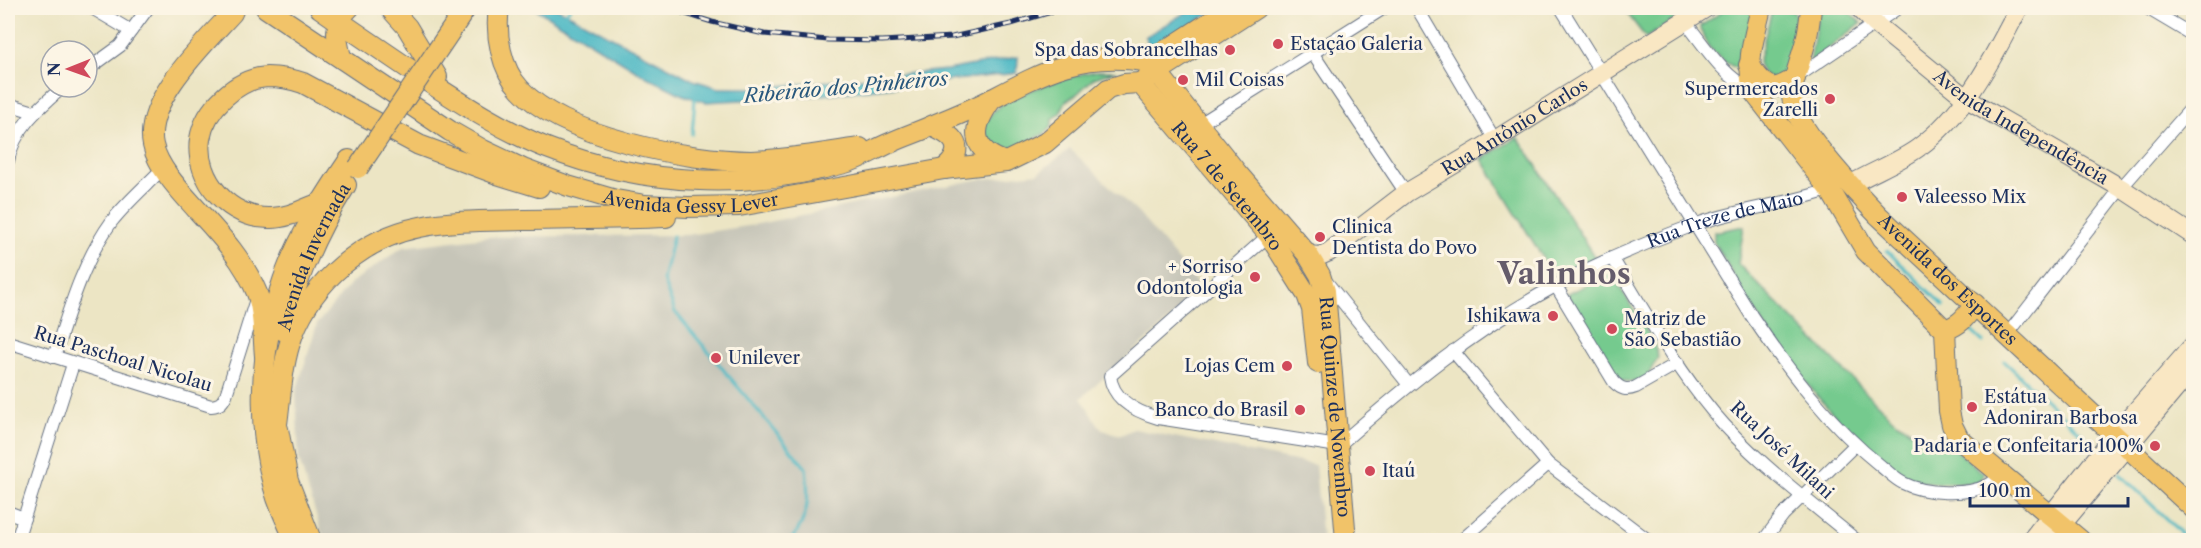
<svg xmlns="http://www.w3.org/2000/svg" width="2201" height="548" font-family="'Libre Caslon Text',serif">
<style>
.industrial{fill:#c6c5b8}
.green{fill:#74ca8e;stroke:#487c76;stroke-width:1.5}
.water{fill:#4bb8c4;stroke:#337491;stroke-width:1.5}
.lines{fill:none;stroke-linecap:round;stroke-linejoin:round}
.stream{stroke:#4bb8c4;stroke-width:3}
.street-casing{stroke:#646f82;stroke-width:14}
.secondary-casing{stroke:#646f82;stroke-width:20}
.primary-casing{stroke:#646f82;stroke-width:22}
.street{stroke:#fff;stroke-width:12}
.secondary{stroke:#f9e7c3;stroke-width:18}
.primary{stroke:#f1c369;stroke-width:20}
.rail-casing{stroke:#1b2f5e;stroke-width:5}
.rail{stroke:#fcf5e5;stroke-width:3;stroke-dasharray:9;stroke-linecap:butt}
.primary-bridge-casing{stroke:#646f82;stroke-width:22;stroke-linecap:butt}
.primary-bridge{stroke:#f1c369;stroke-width:20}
.poi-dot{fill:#d1495b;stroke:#fcf5e5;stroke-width:2}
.labels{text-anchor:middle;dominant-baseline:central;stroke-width:6;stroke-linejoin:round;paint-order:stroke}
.poi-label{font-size:18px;fill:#1b2f5e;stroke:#fcf5e5;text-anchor:start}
.street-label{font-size:18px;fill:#1b2f5e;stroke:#fcf5e5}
.water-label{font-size:20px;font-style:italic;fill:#29587d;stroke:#fcf5e5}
.town-label{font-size:30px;font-weight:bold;fill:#655c6b;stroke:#fcf5e5}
</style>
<rect width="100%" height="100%" fill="#fcf5e5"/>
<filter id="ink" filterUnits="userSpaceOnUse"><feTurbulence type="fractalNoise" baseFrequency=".0167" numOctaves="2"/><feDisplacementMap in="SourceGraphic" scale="12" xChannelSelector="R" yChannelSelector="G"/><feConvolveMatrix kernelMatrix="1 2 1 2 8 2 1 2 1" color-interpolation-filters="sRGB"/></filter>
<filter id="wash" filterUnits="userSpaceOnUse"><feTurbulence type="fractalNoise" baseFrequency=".008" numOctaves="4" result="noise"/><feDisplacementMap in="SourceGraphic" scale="24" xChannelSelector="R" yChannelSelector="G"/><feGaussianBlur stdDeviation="1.35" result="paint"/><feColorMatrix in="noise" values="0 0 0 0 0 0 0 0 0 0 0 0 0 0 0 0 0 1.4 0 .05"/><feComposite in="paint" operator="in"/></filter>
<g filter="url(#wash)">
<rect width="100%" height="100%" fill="#ece5c4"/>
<path class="industrial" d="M1070,149L1138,213L1203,290L1081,398L1102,430L1121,435L1134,429L1315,465L1322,540H324L299,460L296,392L317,324L351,283L403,247L487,237L687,235L748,226L976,180L1038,173Z"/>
<g class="green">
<path d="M1623,8H1693L1646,38Z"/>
<path d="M1727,8H1755L1741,70C1724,64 1701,46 1701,26Z"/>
<path d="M1782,8L1794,12C1802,33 1793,55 1787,76L1775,80L1763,74L1758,63L1772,10Z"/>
<path d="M1819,8H1845L1861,23L1810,63Z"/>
<path d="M1096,71H1116L1094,78L1077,94L1066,101L1060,113L1053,120L1051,128L1044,134L1007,153L987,142L984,126C987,121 990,114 995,110C1010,94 1073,75 1096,71Z"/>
<path d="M1518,137L1597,261L1556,279L1482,159Z"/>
<path d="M1744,226L1738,264L1892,419L1922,438L1949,444L1984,474L1978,483C1952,483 1925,486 1901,475C1880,466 1862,445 1846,428C1813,393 1782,354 1756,313C1741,290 1728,266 1714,242V232Z"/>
<path d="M1611,273L1653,341L1658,357L1646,379C1633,382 1625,384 1614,376L1567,294Z"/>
</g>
<g class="water">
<path d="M534,8H557L693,80L719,88H756L947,70L1018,57L1017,73L813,96L705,102L683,95L647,77Z"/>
<path d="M1193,8H1218L1152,50L1145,37Z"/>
</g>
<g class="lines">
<g class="stream">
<path d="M566,13L570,8"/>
<path d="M692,134L695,98"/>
<path d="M673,236L663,280L675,312L806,468C809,497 810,516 791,540"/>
<path d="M1887,251L1944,306"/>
<path d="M1968,328L1983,342"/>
<path d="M2004,361L2084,436"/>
<path d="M2120,474L2188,540"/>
</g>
</g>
</g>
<g filter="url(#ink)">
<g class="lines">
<defs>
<g id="street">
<path d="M92,8L131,31"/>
<path d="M1417,8L1495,140"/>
<path d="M1561,8L1751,315C1788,370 1829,425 1882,467C1888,472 1896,480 1903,483C1924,494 1967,496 1988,485C1993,483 1998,477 2002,474"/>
<path d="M2147,8L2194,36"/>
<path d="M1684,20C1704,45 1723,77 1753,91"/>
<path d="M1313,54L1406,193"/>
<path d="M87,70L120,46L148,8"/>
<path d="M1795,78L1898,8"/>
<path d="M8,104L34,112"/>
<path d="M1195,127L1384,8"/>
<path d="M8,161C14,128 39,108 63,87"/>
<path id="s1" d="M1269,235L1110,376C1113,401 1137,412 1158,418L1338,446C1406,386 1477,328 1557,285C1601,261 1648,242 1694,225C1739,208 1789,205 1834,188"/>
<path d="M1612,258C1644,310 1674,365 1713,412C1752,459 1809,501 1856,540"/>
<path d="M1325,280L1409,385"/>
<path d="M1556,286L1614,382C1621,389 1626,391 1636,387L1678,363"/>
<path d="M2007,335L2121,188L2194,105"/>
<path d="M8,342L211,406C220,405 222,403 226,395L256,299"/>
<path d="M1453,351L1548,464L1648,540"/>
<path d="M54,357C69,310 83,261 112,221C127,202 147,185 164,167"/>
<path d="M8,512L24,518"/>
<path d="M17,540L73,364"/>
<path d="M1462,540L1548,464"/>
<path d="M1764,540L1783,515L1855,445"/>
</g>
<g id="secondary">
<path id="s2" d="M1859,8L1874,23L1967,99L2121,188L2194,236"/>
<path d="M1848,183L1857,181C1877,170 1900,161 1918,148C1966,113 1992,59 2019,8"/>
<path id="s3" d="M1308,255L1320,256L1329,252L1406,193L1495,140L1706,8"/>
<path d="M2031,540L2114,436L2194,344"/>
<path d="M2049,540L2194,367"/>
</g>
<g id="primary">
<path d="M234,8L232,13C205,43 143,101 153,145C158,169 184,195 199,212C222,237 244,261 257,293C264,312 263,336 265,356"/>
<path id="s4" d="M266,8L450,131L483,150L523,169L568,186L616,200L645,205L688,207L739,206L944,169L1006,162L1045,143L1108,89L1124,84L1140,83L1256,8"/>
<path d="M320,8C353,31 387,54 421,77C461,103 502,130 547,148C643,186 746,190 845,163C860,159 875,149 890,143C905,136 921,131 936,124C955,116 975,108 994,98C1047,70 1083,52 1144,61"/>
<path d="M390,8L407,27L437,77"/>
<path d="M499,8C495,34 501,69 520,89C563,137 689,161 751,161C788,160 824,153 860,148"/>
<path d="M1761,8C1754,38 1746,59 1753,91L1830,190L1866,251L1945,330L1949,411L1952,425L1959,439L2080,540"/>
<path id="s5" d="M1811,8C1810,18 1809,29 1806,40C1802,57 1794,75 1792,93C1789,123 1858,194 1879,216L2194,509"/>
<path d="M341,57C336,38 333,22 349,8"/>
<path d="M1144,61L1170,48L1232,8"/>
<path id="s6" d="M1148,65L1162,78L1237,173L1308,255L1320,275L1325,291L1346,540"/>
<path d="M1749,65C1765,87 1771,95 1795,78"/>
<path id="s7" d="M1140,83L1269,235L1307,295L1312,309L1318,363"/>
<path d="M992,99C972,126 968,149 1005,162"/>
<path d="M932,126C939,130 948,133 953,140C961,150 953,163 944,169"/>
<path d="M320,203C304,209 288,218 271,218C231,220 194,180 200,139C205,109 236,79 267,77C280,77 291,79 303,83L419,145L497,174L539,187"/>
<path d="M1945,330C1960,325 1966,317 1975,304"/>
<path id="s8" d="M284,331C295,280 318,229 346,185"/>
<path d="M277,424C281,394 282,363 293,334C314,280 364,238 420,227C454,220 490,221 525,220C572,219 619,219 666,217"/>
<path d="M278,429L288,481L311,540"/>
<path d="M295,540C289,527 282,512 277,498C256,432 259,355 280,290C294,243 322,200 349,160"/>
</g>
</defs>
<use href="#street" class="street-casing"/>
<use href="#secondary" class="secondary-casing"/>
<use href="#primary" class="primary-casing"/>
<use href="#street" class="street"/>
<use href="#secondary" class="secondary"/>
<use href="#primary" class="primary"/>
<defs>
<path id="rail" d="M667,8L712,22L764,34L828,40L882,41L952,37L1011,24L1064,8"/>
</defs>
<use href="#rail" class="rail-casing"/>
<use href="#rail" class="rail"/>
<defs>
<path id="primary-bridge" d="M358,168L466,8"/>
</defs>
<use href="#primary-bridge" class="primary-bridge-casing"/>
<use href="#primary-bridge" class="primary-bridge"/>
</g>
</g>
<g class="poi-dot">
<circle cx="1278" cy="44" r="6"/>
<circle cx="1230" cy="50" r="6"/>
<circle cx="1183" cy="80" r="6"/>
<circle cx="1830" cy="99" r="6"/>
<circle cx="1902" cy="197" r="6"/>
<circle cx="1320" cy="237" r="6"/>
<circle cx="1255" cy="277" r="6"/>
<circle cx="1553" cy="316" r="6"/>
<circle cx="1612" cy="329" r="6"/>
<circle cx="716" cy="358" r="6"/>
<circle cx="1287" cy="366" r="6"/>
<circle cx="1972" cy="407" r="6"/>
<circle cx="1300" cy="410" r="6"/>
<circle cx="2155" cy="446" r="6"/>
<circle cx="1370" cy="471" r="6"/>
</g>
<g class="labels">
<g class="poi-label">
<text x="1290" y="44">Estação Galeria</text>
<text x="1218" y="50" text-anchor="end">Spa das Sobrancelhas</text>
<text x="1195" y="80">Mil Coisas</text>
<text x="1818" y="89" text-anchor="end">Supermercados<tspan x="1818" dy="21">Zarelli</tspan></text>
<text x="1914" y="197">Valeesso Mix</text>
<text x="1332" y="227">Clinica<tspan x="1332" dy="21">Dentista do Povo</tspan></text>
<text x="1243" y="267" text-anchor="end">+ Sorriso<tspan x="1243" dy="21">Odontologia</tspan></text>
<text x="1541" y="316" text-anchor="end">Ishikawa</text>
<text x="1624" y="319">Matriz de<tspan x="1624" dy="21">São Sebastião</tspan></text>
<text x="728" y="358">Unilever</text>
<text x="1275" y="366" text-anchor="end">Lojas Cem</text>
<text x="1984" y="397">Estátua<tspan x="1984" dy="21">Adoniran Barbosa</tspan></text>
<text x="1288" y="410" text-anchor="end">Banco do Brasil</text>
<text x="2143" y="446" text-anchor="end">Padaria e Confeitaria 100%</text>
<text x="1382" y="471">Itaú</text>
</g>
<g class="street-label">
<text stroke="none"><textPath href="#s3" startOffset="246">Rua Antônio Carlos</textPath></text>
<text stroke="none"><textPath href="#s2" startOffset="202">Avenida Independência</textPath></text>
<text stroke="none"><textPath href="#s7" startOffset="135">Rua 7 de Setembro</textPath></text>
<text stroke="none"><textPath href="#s4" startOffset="477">Avenida Gessy Lever</textPath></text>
<text stroke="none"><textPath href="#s1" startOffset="916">Rua Treze de Maio</textPath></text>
<text stroke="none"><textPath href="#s8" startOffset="80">Avenida Invernada</textPath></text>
<text stroke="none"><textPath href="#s5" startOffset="334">Avenida dos Esportes</textPath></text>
<text transform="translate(123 359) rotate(17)">Rua Paschoal Nicolau</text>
<text stroke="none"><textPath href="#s6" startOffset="405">Rua Quinze de Novembro</textPath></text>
<text transform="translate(1782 450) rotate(43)">Rua José Milani</text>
</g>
<g class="water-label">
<text transform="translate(846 87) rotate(-5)">Ribeirão dos Pinheiros</text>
</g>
<g class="town-label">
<text x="1564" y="273">Valinhos</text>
</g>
</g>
<rect width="2201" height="548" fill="none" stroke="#fcf5e5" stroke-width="30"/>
<g transform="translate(69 69) rotate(269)"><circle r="28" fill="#fcf5e5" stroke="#a2a6af" stroke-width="1.5"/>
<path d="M0-4.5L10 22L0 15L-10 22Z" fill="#d1495b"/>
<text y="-9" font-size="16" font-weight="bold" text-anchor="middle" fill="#1b2f5e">N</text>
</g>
<path d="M1970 497v9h158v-9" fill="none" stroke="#1b2f5e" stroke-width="3"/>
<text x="1979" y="497" font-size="18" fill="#1b2f5e" stroke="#fcf5e5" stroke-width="4.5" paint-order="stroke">100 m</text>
</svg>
